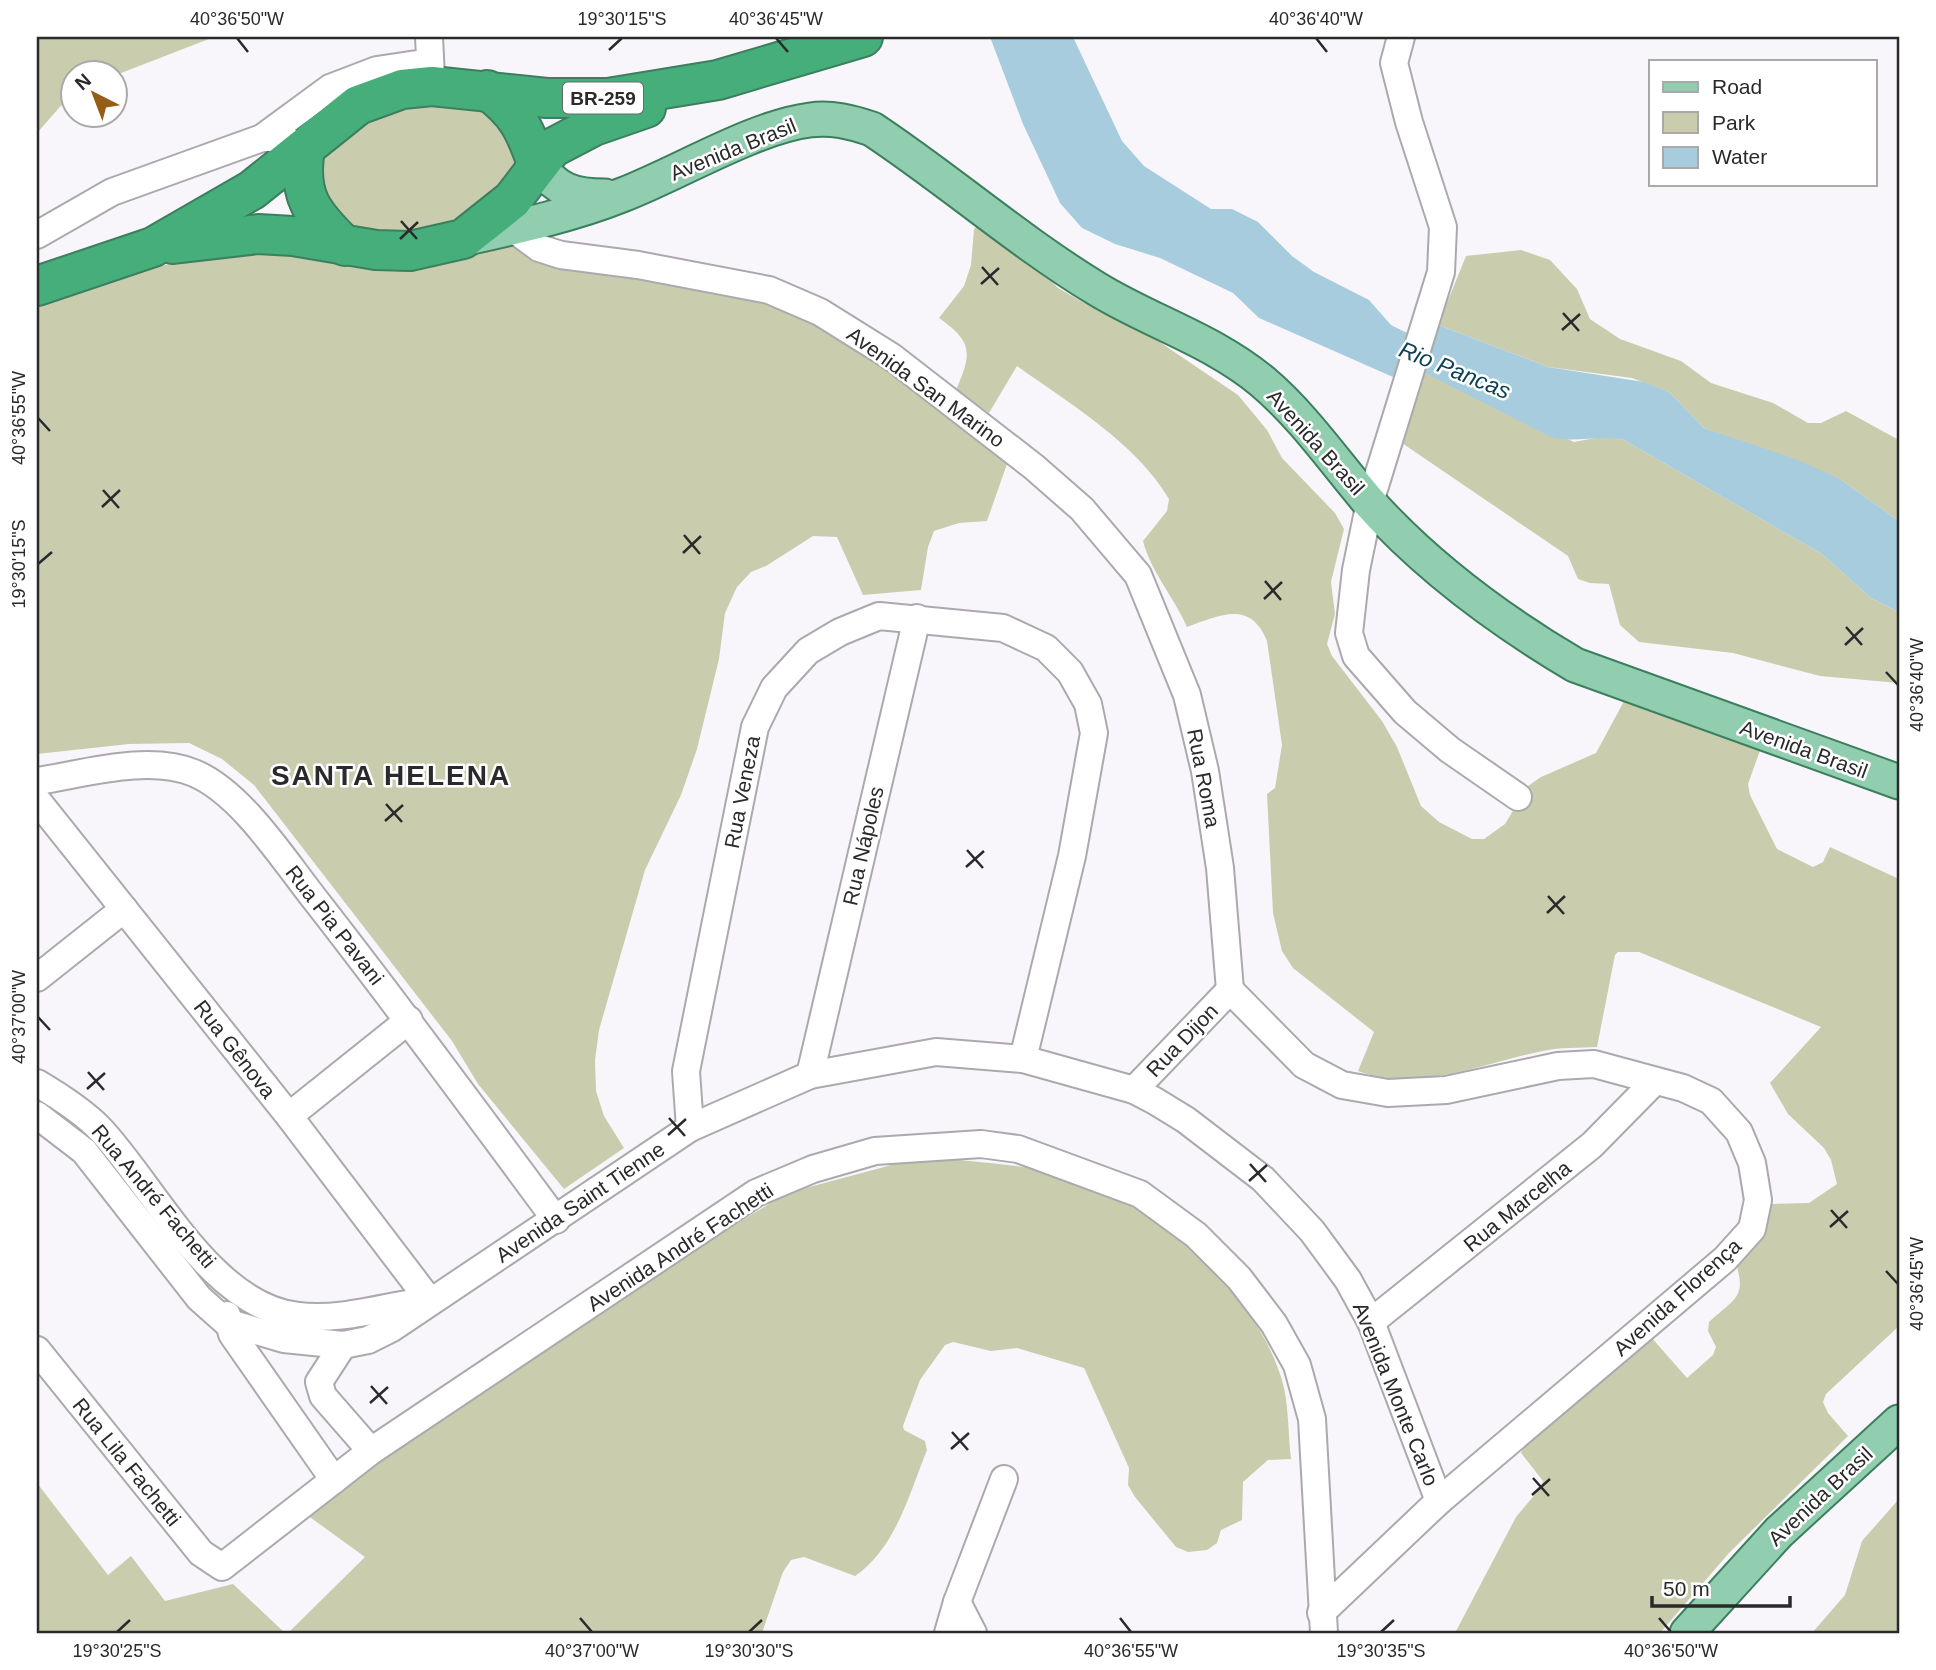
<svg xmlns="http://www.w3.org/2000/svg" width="1936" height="1670" font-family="Helvetica,sans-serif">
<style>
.green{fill:#c9cdae}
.water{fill:#a6ccde}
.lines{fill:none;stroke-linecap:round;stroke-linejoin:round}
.minor-casing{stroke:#aca9ae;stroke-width:30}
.major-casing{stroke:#3c7f5e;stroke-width:37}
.highway-casing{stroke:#3c7f5e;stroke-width:42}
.minor{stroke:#fff;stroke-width:26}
.major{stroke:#90ceaf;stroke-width:33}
.highway{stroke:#46ae7a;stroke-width:38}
.ticks{fill:none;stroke:#2a292b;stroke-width:2.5}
.labels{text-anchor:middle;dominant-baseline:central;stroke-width:5;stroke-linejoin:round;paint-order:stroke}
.shield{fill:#fff;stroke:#6a696b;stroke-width:2}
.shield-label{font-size:19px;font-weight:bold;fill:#2a292b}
.street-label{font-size:21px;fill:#2a292b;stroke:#fff}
.water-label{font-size:23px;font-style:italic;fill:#0c4155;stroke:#fff}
.district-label{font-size:28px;font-weight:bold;letter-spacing:2px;fill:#2a292b;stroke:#fff}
.neatline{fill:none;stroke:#2a292b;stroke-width:2.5}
.ticks-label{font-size:18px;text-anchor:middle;fill:#2a292b}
</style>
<rect width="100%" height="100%" fill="#f9f6fb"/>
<g class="green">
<path d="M37,37H214L116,75L74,74L73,92L37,133Z"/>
<path d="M452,96L501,117L525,141L520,175L443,232L339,234L313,200C315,188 315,168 321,157C348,114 407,103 452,96Z"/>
<path d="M979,225L1005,234L1058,288L1100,312L1133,324L1238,395L1267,430L1282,458L1335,513L1344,529L1331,582L1335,614L1327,644L1332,656L1382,721L1397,747L1421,806L1439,822L1472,839H1484L1505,824L1528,786L1541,777L1596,753L1629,692L1762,745L1748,784L1750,795L1777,849L1813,867L1823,862L1830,847L1899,879V1326L1826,1394L1823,1402L1828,1413L1848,1436L1729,1553L1660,1633H1455L1516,1517L1541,1487L1543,1481L1521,1453L1524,1447L1651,1337L1687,1378L1713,1355L1716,1347L1708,1331L1709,1322C1736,1297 1747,1298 1735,1260L1758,1230L1771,1204L1809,1203L1837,1184L1831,1160L1824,1148L1788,1114L1770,1083L1821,1027L1639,952H1618L1615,955L1597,1047C1580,1048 1561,1047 1543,1051C1484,1063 1418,1093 1358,1071L1374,1032L1293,968L1282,951L1273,913L1267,794L1275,788L1282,745L1267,641C1250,600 1221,615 1187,627C1175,599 1150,570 1143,541L1167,511L1169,499C1135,442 1070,404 1017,366L989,413L956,390C972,353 973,342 939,318L964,286L971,265L974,229Z"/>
<path d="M501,231L578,269L755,298L817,325L890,371L1007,464L987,521L959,523L934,531L928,547L921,590L863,595L837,537L813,536L766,566L751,572L737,587L725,613L719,659L697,749L681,795L645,870L599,1030L595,1060L596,1091L604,1116L624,1148L564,1189L478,1084L452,1041L254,785L222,759L189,743L129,744L37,754V301L128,274L255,243Z"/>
<path d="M1521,250L1550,260L1577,289L1590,319L1620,339L1681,361L1711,383L1773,403L1808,423H1821L1846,411L1899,440V521L1840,479L1704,428L1669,392L1632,378L1548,367L1438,325L1466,256Z"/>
<path d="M1421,371L1574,442L1605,436L1624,440L1822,554L1871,598L1899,612V683L1820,676L1733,653L1639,642L1620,625L1609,584L1590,583L1578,579L1568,556L1396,439Z"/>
<path d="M925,1156C962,1161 1000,1163 1037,1169C1137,1188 1252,1281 1282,1380C1289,1404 1288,1434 1291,1459L1268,1460L1243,1482L1242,1520L1221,1530L1217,1543L1207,1550L1188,1552L1176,1547L1135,1497L1128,1485L1129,1468L1084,1368L1017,1348L991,1351L953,1342L945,1345L920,1380L903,1426L904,1430L925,1441L927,1450C909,1494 896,1548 855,1576L804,1557L791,1560L783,1572L762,1633H288L365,1557L307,1515L337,1484L684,1256L787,1193Z"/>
<path d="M37,1483L108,1575L131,1556L165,1601L233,1584L285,1633H37Z"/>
<path d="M1899,1499V1633H1812L1845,1595L1862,1541Z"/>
</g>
<path class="water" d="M990,37H1073L1122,141L1144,166L1211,209H1232L1258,222L1292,256L1314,272L1369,300L1391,325L1409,334L1438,325L1548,367L1644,382L1669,392L1704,428L1798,460L1840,479L1899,521V612L1871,598L1822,554L1624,440C1598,434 1576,444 1551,437L1421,371L1393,377L1259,318L1233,293L1160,258L1115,244L1082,228L1060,203L1023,124Z"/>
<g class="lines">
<defs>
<g id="minor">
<path d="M429,37L431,77"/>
<path d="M1401,37L1394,63L1409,122L1443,227L1441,272L1370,502L1356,570L1349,633L1356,656L1405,712L1450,750L1518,797"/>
<path d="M262,138L330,88L377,70L430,62"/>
<path d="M512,228L539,248L561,255L638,265L769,290L820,312L892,357L1034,467L1082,509L1138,575L1187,695L1205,771L1220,868L1230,990"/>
<path d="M37,235L112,192L262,138H280L305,148"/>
<path d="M37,781C84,774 148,754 194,773C242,793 285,862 317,902C399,1007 477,1113 556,1220"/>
<path d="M37,800L289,1116L429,1300"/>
<path d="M37,978L124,909"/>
<path d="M1230,990L1304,1065L1342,1085L1388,1093L1446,1090L1558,1066L1594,1064L1683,1088L1711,1101L1739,1132L1752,1163L1758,1200L1752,1229L1725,1259L1439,1501L1321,1613"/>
<path d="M810,1075L917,618"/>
<path d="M37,1083C59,1096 83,1111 101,1130C155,1188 211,1306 298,1316C342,1321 382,1307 424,1301"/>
<path d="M1134,1090L1230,990"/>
<path d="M37,1115L84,1151L199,1298L226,1322L284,1339L343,1345L368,1340L392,1328L690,1128L810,1075L936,1052L1023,1059L1134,1090L1155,1101L1186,1120L1263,1179L1312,1231L1348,1280L1371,1322L1439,1501"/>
<path d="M289,1116L409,1020"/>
<path d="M690,1128L686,1071L755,727L774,688L808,651L840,632L879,616L1003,628L1046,648L1070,672L1088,704L1094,733L1072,856L1023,1059"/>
<path d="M227,1315L232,1334L334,1480"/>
<path d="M1371,1322L1592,1145L1655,1081"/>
<path d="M343,1345L319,1382L323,1396L371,1451"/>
<path d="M37,1350L201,1553L222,1567L371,1451L756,1193L813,1169L875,1151L981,1144L1018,1149L1140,1194L1196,1235L1239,1278L1274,1324L1297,1365L1312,1419L1324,1633"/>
<path d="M957,1602L973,1633"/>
<path d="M948,1633L957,1602L1004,1479"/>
</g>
<g id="major">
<path d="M537,164C557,190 572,196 605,196"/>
<path d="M463,239C516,227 572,215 622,195C677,174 754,127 810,120C832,117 851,122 872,129C949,180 1018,241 1097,289C1151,322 1213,340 1263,382C1303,416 1334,461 1368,501C1427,567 1499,620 1575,665L1899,782"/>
<path d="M1687,1633L1779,1532L1899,1422"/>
</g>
<g id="highway">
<path d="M487,90C517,112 525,129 537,164"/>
<path d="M305,148C297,196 312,214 345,246"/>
<path d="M173,244L258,234L293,236L376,250L410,251L463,239L512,200L552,148L594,126L646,108"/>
<path d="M37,286L153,247L252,190L358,105L402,89L432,86L547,98H608L718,80L863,37"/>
</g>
</defs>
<use href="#minor" class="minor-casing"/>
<use href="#major" class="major-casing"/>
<use href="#highway" class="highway-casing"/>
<use href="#minor" class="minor"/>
<use href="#major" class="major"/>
<use href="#highway" class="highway"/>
</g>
<path class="ticks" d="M237,38L248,52M776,38L788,52M1316,38L1327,52M609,50L622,38M401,221L417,239M400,239L418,222M982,267L998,285M981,284L999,268M1563,313L1579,331M1562,330L1580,314M38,418L50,431M103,490L119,508M102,507L120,490M684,535L700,554M683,553L701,536M38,564L52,552M1265,581L1281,600M1264,599L1282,582M1846,627L1862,645M1845,645L1863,628M1886,672L1898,685M386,804L402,822M385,821L403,805M967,850L983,868M966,867L984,851M1548,896L1564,914M1547,913L1565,896M38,1017L50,1030M88,1072L104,1090M87,1089L105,1073M669,1118L685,1136M668,1135L686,1119M1250,1164L1266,1182M1249,1181L1267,1165M1831,1210L1847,1228M1830,1227L1848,1211M1886,1271L1898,1284M371,1386L387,1404M370,1403L388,1387M952,1432L968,1450M951,1449L969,1433M1533,1478L1549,1496M1532,1495L1550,1479M580,1618L592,1632M1120,1618L1131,1632M1659,1618L1671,1632M117,1632L130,1620M749,1632L762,1620M1381,1632L1394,1620"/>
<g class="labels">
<rect class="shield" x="563" y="82.5" width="80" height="31" rx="5"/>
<g class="shield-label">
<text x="603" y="98">BR-259</text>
</g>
<g class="street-label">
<text transform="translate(733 149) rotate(-22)">Avenida Brasil</text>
<text transform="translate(926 387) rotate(36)">Avenida San Marino</text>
<text transform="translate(1316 442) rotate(48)">Avenida Brasil</text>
<text transform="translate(1804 749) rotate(20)">Avenida Brasil</text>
<text transform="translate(1204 778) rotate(79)">Rua Roma</text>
<text transform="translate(742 792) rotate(-79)">Rua Veneza</text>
<text transform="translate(863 846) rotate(-77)">Rua Nápoles</text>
<text transform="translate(335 925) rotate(52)">Rua Pia Pavani</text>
<text transform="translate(1182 1040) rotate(-46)">Rua Dijon</text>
<text transform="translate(235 1049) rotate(52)">Rua Gênova</text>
<text transform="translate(154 1196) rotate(50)">Rua André Fachetti</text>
<text transform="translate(580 1202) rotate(-34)">Avenida Saint Tienne</text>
<text transform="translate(1517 1206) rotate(-39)">Rua Marcelha</text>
<text transform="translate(680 1247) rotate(-33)">Avenida André Fachetti</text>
<text transform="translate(1677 1297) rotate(-42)">Avenida Florença</text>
<text transform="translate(1396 1394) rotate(68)">Avenida Monte Carlo</text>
<text transform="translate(127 1462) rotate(51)">Rua Lila Fachetti</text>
<text transform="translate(1820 1496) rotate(-43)">Avenida Brasil</text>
</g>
<g class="water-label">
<text transform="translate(1455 370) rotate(22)">Rio Pancas</text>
</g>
<g class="district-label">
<text x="391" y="775">SANTA HELENA</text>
</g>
</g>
<rect width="1936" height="1670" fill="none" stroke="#ffffff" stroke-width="77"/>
<rect x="1649" y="60" width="228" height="126" fill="#ffffff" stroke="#aaa9aa" stroke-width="2"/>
<rect x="1663" y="82" width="35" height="10" fill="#90ceaf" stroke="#aaa9aa" stroke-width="2"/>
<text x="1712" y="94" font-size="21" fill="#2a292b">Road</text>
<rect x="1663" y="112" width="35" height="21" fill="#c9cdae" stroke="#aaa9aa" stroke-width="2"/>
<text x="1712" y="130" font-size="21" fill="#2a292b">Park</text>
<rect x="1663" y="147" width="35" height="21" fill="#a6ccde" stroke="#aaa9aa" stroke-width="2"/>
<text x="1712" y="164" font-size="21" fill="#2a292b">Water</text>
<g transform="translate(94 94) rotate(318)"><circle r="33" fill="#ffffff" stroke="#aaa9aa" stroke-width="2"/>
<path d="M0-5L12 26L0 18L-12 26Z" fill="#955d17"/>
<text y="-10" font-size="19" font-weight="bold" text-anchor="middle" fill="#2a292b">N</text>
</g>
<path d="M1652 1596v10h138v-10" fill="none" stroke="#2a292b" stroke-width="3.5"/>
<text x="1663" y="1596" font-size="21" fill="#2a292b" stroke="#ffffff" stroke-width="5" paint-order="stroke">50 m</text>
<rect x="38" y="38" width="1860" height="1594" class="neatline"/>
<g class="ticks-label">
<text x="237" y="25">40°36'50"W</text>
<text x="622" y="25">19°30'15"S</text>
<text x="776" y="25">40°36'45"W</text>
<text x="1316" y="25">40°36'40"W</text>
<text transform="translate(19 418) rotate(-90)" y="6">40°36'55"W</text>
<text transform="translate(19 564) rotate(-90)" y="6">19°30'15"S</text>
<text transform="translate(1917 685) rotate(-90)" y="6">40°36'40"W</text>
<text transform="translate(19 1017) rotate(-90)" y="6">40°37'00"W</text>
<text transform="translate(1917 1284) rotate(-90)" y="6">40°36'45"W</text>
<text x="117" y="1657">19°30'25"S</text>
<text x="592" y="1657">40°37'00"W</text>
<text x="749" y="1657">19°30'30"S</text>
<text x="1131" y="1657">40°36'55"W</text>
<text x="1381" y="1657">19°30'35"S</text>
<text x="1671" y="1657">40°36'50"W</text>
</g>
</svg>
